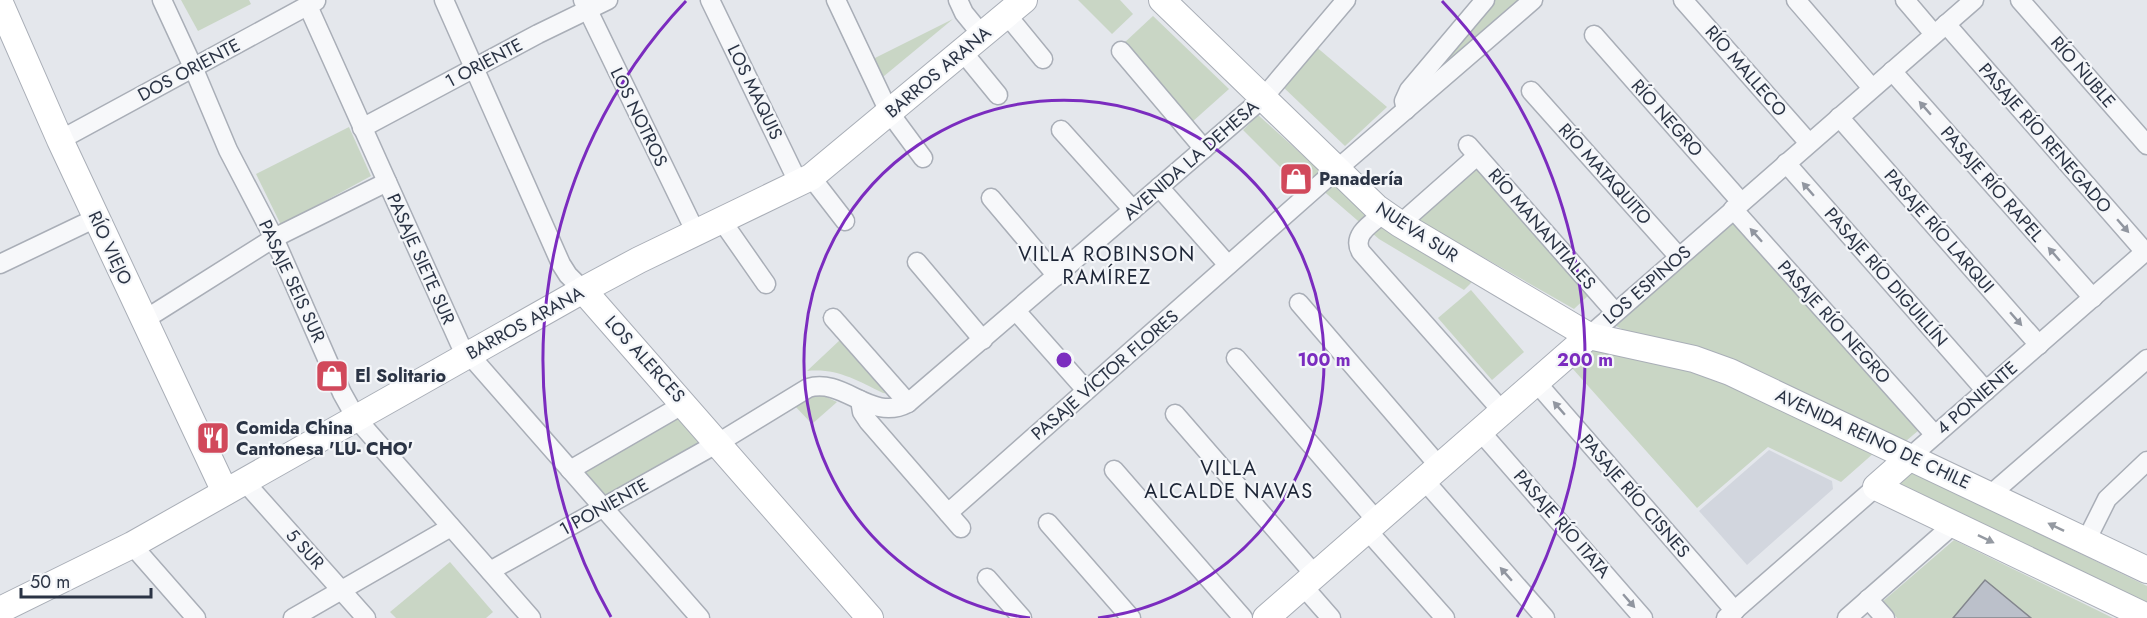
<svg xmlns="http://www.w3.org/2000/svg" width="2147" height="618" font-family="Jost,sans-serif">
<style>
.built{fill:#d2d6de}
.green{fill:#c9d6c5}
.building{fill:#bbc0ca;stroke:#83868d;stroke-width:1.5}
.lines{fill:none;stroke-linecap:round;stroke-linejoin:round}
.street-casing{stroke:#a9aeb7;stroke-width:21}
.secondary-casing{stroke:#a9aeb7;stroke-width:28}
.street{stroke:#f7f8fa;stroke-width:18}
.secondary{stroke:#fff;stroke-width:26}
.oneway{fill:#9196a0}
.oneway2{fill:#959aa2}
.ring{fill:none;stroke:#7b2cbf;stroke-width:3}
.labels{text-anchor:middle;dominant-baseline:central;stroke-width:4.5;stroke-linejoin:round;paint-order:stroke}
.street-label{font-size:18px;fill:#2b3445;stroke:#f4f6f9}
.poi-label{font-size:18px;font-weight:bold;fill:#2b3445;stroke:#f4f6f9;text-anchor:start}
.neighbourhood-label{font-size:20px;letter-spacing:1.5px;fill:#1d2536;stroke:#f4f6f9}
.centre{fill:#7b2cbf;stroke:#f4f6f9;stroke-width:3}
.ring-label{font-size:18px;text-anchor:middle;font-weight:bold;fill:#7b2cbf;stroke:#f4f6f9;stroke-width:4.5;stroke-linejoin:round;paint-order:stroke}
</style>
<rect width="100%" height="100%" fill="#e4e7ec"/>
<path class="built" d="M1769,450L1832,481L1833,489L1747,565L1699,511Z"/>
<g class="green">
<path d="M181,0H249L251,4L198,31Z"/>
<path d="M1078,0H1120L1133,14L1112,34Z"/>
<path d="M1494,0H1525L1415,93Z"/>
<path d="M1153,16L1229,89L1192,122L1123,44Z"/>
<path d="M953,19L878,81L869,61Z"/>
<path d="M1314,45L1387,107L1345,146L1281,85Z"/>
<path d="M1258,115L1388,232L1472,282L1464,290L1379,239L1306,176L1297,184L1243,130Z"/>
<path d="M349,127L371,176L281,225L256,174Z"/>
<path d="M1477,166L1591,293L1574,309L1418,220Z"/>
<path d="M1734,221L1919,430L1906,441L1710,352L1632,334L1616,326Z"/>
<path d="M1471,290L1524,352L1492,380L1438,318Z"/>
<path d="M840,340L891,394L883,393C856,380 837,368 807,371Z"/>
<path d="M1586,343L1712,374L1875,452L1841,482L1768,447L1697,508L1564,359Z"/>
<path d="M822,395L837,402L812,424L794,405L804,397Z"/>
<path d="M676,415L702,446L607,501L580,471Z"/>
<path d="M1910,471L2147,586V606L1896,485Z"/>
<path d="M1954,540L2113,618H1897L1882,602Z"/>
<path d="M450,562L493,612L486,618H396L390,612Z"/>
</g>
<path class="building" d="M1985,580L2031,618H1953Z"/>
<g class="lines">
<defs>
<g id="street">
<path d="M162,0L193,67L228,150L274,238L342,393L356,418L369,433L531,618"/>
<path d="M444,0L561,264L568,275L583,290"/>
<path d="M583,0L696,233"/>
<path d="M710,0L799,184"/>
<path d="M836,0L889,112L923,158"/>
<path d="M958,0L964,13L982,35"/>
<path d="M1683,0L1809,143"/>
<path d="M1796,0L1872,88"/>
<path d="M1905,0L1934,34"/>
<path d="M2020,0L2147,145"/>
<path d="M308,6L460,344L700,618"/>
<path d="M1007,15L1043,59"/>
<path d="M1946,24L2145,252"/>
<path d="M1594,35L1741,202"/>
<path d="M962,51L998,95"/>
<path d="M1121,51L1204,149"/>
<path d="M1892,71L2093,298"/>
<path d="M1531,91L1679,257"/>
<path d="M1406,110L1404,101L1409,90L1485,0"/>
<path d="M1839,117L2039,345"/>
<path d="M362,128L538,34L608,0"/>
<path d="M1061,130L1133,210"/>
<path d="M60,140L316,1"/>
<path d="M1468,145L1615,312"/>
<path d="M1786,163L1986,391"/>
<path d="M811,177L845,221"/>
<path d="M1159,187L1228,265"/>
<path d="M991,198L1057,276"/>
<path d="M1733,209L1935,435"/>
<path d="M1384,213C1372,223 1351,235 1361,252L1502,411"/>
<path d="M722,221L766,284"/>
<path d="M1400,224L1477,156"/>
<path d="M917,262L983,340"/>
<path d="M0,264L96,218"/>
<path d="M1299,303L1439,466"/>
<path d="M1016,311L1086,390"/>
<path d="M833,318L908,403"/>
<path d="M144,320L274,238L387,182"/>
<path d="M1589,336L1974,0"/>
<path d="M1236,358L1377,521"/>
<path d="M1536,382L1735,611"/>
<path d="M860,400L862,412L868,421L961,528"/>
<path d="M1175,414L1315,575"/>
<path d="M1480,431L1643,618"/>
<path d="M1910,457L2147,250"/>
<path d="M570,470L684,404"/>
<path d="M1114,470L1243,618"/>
<path d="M1424,480L1545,618"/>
<path d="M244,481L366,618"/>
<path d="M1990,495L2147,359"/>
<path d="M948,513L1336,170L1533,0"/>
<path d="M1048,523L1131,618"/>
<path d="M1367,530L1445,618"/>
<path d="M2086,541L2107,499L2147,461"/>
<path d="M132,545L196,618"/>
<path d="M490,571L718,443L808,388C844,377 871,423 908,403L1263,98L1346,0"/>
<path d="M987,578L1022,618"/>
<path d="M1303,586L1331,618"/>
<path d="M1868,599L1885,618"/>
<path d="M293,618L451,527"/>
<path d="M1726,618L1876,487"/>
<path d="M1847,618L1954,524"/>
</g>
<g id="secondary">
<path d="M1162,0L1377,208L1400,224L1589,336L1694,359L1730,372L2147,570"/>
<path d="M0,3L60,140L225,492"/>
<path d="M583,290L870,618"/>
<path d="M1910,457L1876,487L2147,617"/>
<path d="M0,610L132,545L583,290L639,260L811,177L1024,0"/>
<path d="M1266,618L1589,336"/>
</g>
</defs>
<use href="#street" class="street-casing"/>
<use href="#secondary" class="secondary-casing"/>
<use href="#street" class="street"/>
<use href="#secondary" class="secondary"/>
</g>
<defs><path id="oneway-solid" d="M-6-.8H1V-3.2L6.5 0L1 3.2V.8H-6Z" transform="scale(1.5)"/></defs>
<g class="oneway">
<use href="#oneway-solid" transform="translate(1925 108) rotate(-131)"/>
<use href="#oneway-solid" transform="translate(1808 189) rotate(-131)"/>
<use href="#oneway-solid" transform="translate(2123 226) rotate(49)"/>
<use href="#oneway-solid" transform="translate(1756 235) rotate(-132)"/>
<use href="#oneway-solid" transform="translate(2054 254) rotate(-131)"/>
<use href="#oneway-solid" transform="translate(2016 319) rotate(49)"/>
<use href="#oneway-solid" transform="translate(1559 408) rotate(-131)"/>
<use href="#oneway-solid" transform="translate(1506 574) rotate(-131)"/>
<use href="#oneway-solid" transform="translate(1629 601) rotate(49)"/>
</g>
<g class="oneway2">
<use href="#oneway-solid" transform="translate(2056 527) rotate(-154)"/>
<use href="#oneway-solid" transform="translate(1986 539) rotate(26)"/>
</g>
<g class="ring">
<path d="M1030 618A260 260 0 1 1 1098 618"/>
<path d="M611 617A521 521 0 0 1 686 1M1442 1A521 521 0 0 1 1517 617"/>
</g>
<defs>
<symbol id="shop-square" viewBox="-11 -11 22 22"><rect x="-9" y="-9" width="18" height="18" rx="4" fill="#d1495b" stroke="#f4f6f9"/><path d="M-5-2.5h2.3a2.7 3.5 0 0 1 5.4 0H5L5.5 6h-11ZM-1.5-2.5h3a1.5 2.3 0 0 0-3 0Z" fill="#fff"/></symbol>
<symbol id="restaurant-square" viewBox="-11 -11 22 22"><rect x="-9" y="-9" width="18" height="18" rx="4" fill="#d1495b" stroke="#f4f6f9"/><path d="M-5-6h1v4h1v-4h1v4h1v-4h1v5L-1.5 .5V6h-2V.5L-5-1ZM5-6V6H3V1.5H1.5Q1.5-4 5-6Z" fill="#fff"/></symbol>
</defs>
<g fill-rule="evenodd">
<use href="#shop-square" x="1277" y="160" width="38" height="38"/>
<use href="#shop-square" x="313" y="357" width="38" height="38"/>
<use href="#restaurant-square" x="194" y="419" width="38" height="38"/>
</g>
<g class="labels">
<g class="street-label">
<text transform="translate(484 63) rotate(-28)">1 ORIENTE</text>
<text transform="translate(189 70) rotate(-28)">DOS ORIENTE</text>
<text transform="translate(1746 71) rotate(49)">RÍO MALLECO</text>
<text transform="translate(938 72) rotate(-40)">BARROS ARANA</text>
<text transform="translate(2083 72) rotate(49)">RÍO ÑUBLE</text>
<text transform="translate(755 92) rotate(64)">LOS MAQUIS</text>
<text transform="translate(639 117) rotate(64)">LOS NOTROS</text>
<text transform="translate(1667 118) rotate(48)">RÍO NEGRO</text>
<text transform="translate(2045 138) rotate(49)">PASAJE RÍO RENEGADO</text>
<text transform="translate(1191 160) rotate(-41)">AVENIDA LA DEHESA</text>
<text transform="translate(1605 174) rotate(48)">RÍO MATAQUITO</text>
<text transform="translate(1992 184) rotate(49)">PASAJE RÍO RAPEL</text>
<text transform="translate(1542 229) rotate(49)">RÍO MANANTIALES</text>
<text transform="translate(1939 231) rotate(49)">PASAJE RÍO LARQUI</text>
<text transform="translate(1417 232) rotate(33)">NUEVA SUR</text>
<text transform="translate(110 248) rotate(65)">RÍO VIEJO</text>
<text transform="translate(421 259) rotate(66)">PASAJE SIETE SUR</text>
<text transform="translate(1886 277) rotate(49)">PASAJE RÍO DIGUILLÍN</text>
<text transform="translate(292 281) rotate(65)">PASAJE SEIS SUR</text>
<text transform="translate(1647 285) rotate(-41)">LOS ESPINOS</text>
<text transform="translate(1834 322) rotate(48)">PASAJE RÍO NEGRO</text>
<text transform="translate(525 323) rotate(-29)">BARROS ARANA</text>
<text transform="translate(645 359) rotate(48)">LOS ALERCES</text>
<text transform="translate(1105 375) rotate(-41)">PASAJE VÍCTOR FLORES</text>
<text transform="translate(1977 398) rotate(-41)">4 PONIENTE</text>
<text transform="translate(1873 439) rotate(25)">AVENIDA REINO DE CHILE</text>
<text transform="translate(1635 496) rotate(49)">PASAJE RÍO CISNES</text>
<text transform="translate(604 507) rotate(-29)">1 PONIENTE</text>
<text transform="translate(1562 524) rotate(49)">PASAJE RÍO ITATA</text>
<text transform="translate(305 549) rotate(48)">5 SUR</text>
</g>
<g class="poi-label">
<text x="1319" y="179">Panadería</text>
<text x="355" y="376">El Solitario</text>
<text x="236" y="428">Comida China<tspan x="236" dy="21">Cantonesa 'LU- CHO'</tspan></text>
</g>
<g class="neighbourhood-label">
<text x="1107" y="254">VILLA ROBINSON<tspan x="1107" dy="23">RAMÍREZ</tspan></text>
<text x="1229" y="468">VILLA<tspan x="1229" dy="23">ALCALDE NAVAS</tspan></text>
</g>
</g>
<circle cx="1064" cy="360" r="9" class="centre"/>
<g class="ring-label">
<text x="1324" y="366">100 m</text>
<text x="1585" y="366">200 m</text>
</g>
<path d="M21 588v9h130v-9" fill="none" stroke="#2b3445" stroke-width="3"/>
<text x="30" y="588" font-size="18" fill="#2b3445" stroke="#f4f6f9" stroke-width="4.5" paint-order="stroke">50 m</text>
</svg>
